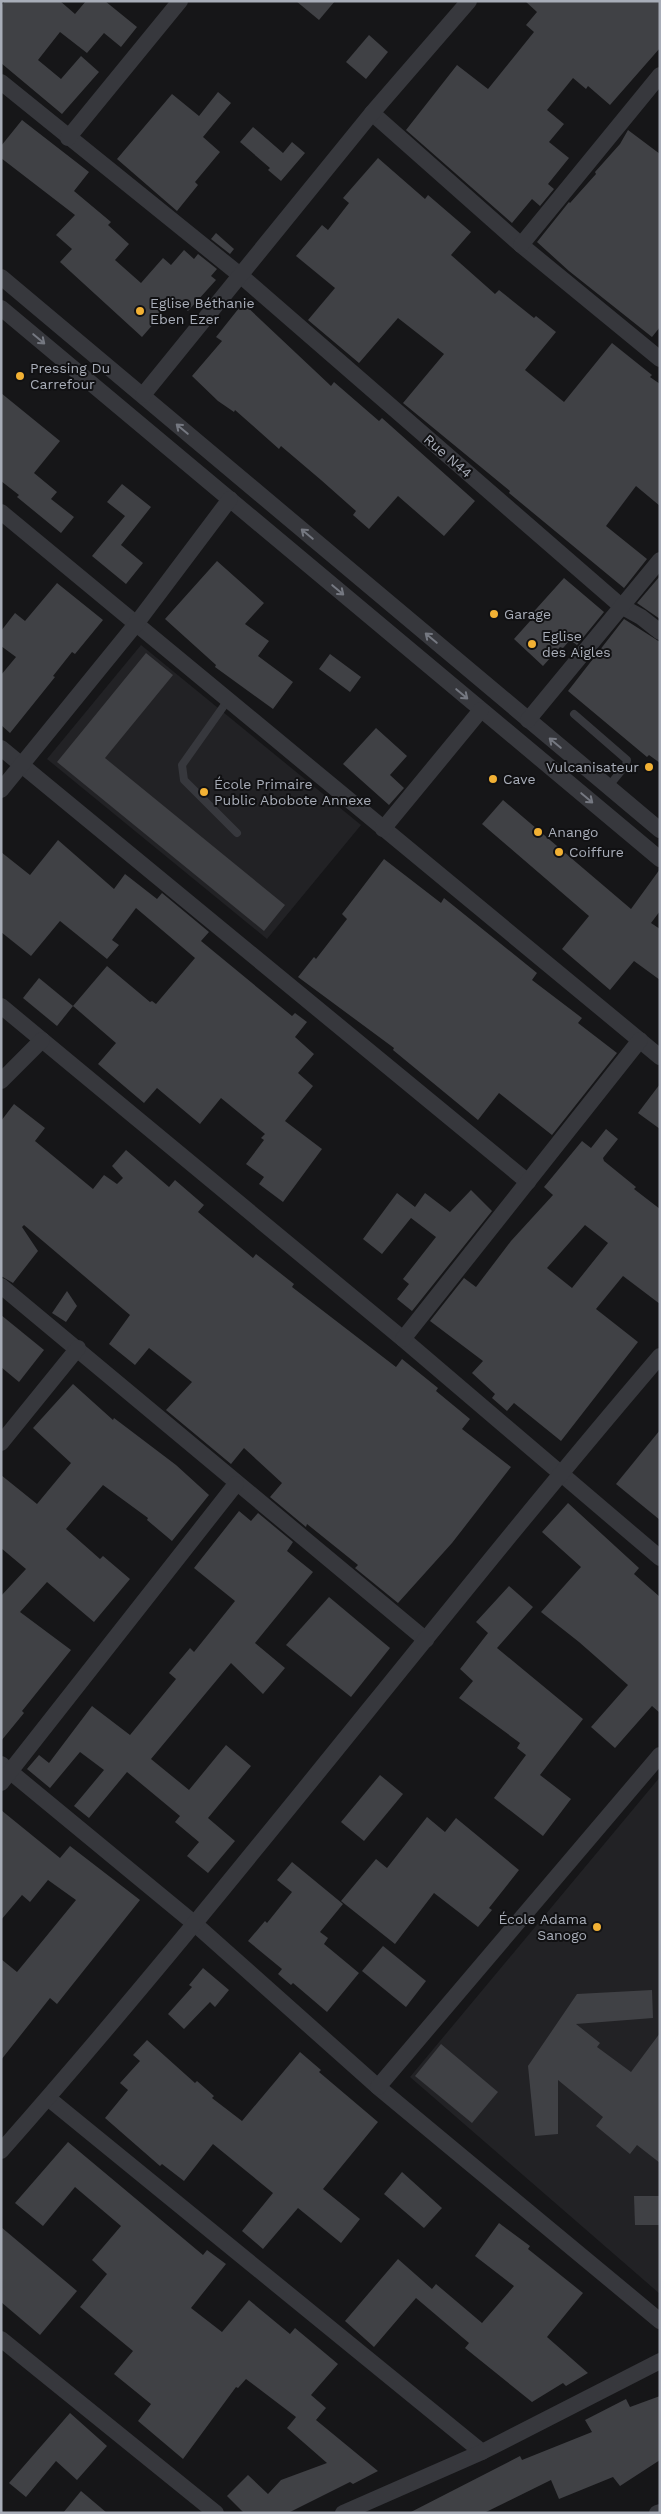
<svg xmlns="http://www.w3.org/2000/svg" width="661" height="2514" font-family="'Work Sans',sans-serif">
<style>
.built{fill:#222225}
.building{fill:#404145;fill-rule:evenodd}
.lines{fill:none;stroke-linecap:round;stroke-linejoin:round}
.lane{stroke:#37383d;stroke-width:8}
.street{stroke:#37383d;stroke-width:16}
.oneway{stroke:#757881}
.poi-dot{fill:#f2b134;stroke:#111113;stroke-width:2}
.labels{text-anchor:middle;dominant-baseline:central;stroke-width:4;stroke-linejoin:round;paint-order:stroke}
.poi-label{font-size:14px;fill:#a8adb8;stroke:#111113;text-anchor:start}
.street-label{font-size:14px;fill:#a8adb8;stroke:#111113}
</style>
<rect width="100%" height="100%" fill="#161618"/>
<g class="built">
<path d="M141,645L361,825L267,939L47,759Z"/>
<path d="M660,1777V2294L410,2077Z"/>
</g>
<g class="building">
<path d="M5,1H60L75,14L86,1H105L137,27L121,47L104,33L87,53L60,32L38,60L61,79L81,56L99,72L62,114L1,63V6Z"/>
<path d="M296,1H335L319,20Z"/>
<path d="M525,1H660V48L610,105L588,86L586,89L573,78L547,110L564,124L549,142L569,158L548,184L554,189L540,206L532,199L512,223L406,130L457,65L488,89L534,32L526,25L537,12Z"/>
<path d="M369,35L388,52L366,79L346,62Z"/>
<path d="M218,92L231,103L203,137L220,152L195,182L198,185L177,211L117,159L172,94L199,116Z"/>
<path d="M22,120L89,172L74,191L111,222L108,225L129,244L115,260L141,283L163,258L171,265L184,250L194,259L198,254L217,269L211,276L216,280L188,311L175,299L142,337L60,262L72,249L56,235L75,215L1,158V146Z"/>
<path d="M253,127L283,153L292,142L305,153L281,181L268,170L270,168L240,142Z"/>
<path d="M628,130L660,154V327L652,337L569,271L537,242L569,202L570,203L596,174L595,172L620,144Z"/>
<path d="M378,158L425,199L428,195L471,232L451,255L495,294L499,290L534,318L536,316L556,332L525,370L564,402L612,343L652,375L650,377L660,384V506L636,486L606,526L647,559L624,588L509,493L510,491L403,403L444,354L398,318L359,363L308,320L335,288L296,256L322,225L328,230L349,203L343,198Z"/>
<path d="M216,233L234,249L230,254L211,239Z"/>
<path d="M243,303L331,386L334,382L379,421L382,418L475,501L444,536L398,496L369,529L353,515L356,511L321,480L281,446L279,449L235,410L234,412L218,401L192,376L222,341L216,337Z"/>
<path d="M1,393L60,441L34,473L57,492L51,499L74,517L61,533L17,497L19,495L1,481Z"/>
<path d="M122,484L151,507L121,545L143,563L126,584L92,556L125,516L107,502Z"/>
<path d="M217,561L264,603L245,624L269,641L258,656L293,682L273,709L215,667L216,665L165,619Z"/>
<path d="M660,576V619L637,603Z"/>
<path d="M564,578L604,612L577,645L570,640L563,648L560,647L543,666L514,639L531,620L528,618Z"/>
<path d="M57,583L103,620L75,654L72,652L53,676L55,677L10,733L1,725V675L16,657L1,646V631L15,613L25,621Z"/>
<path d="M624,619L660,642V763L649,755L647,757L568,691Z"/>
<path d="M146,653L173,675L105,758L285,905L264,931L57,762Z"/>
<path d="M330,654L361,677L350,692L319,669Z"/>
<path d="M376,728L407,756L390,775L404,788L389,805L343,764Z"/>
<path d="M503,800L631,909L660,869V911L651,923L660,929V980L634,961L610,990L562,949L589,916L482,824Z"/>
<path d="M58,840L114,889L125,874L157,899L162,893L209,932L201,941L292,1016L295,1013L307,1022L295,1037L314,1054L298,1073L313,1086L285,1121L322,1149L283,1202L259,1184L264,1177L246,1164L264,1140L261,1138L265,1134L221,1098L200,1124L157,1088L144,1103L98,1064L116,1043L73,1006L107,966L150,1002L152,1001L156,1004L195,958L136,908L112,940L119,945L107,959L60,921L31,956L1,932V852L30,875Z"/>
<path d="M384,859L441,903L444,898L537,973L532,980L582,1018L578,1023L617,1053L552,1135L499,1093L478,1120L393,1050L394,1048L298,977L314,957L316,959L347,919L342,914Z"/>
<path d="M39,978L73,1006L57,1026L23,998Z"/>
<path d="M660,1084V1129L638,1113Z"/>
<path d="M14,1104L45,1128L35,1141L93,1189L104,1175L117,1184L123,1178L112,1166L126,1150L169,1187L175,1180L204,1205L198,1212L253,1258L256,1254L294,1284L292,1287L396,1367L402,1359L438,1388L436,1391L470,1419L462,1429L511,1467L452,1543L398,1603L355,1568L358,1565L307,1524L306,1527L270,1497L282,1483L244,1448L231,1464L166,1410L192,1382L149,1348L135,1365L109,1344L130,1315L24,1225L22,1227L38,1251L13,1283L1,1276V1121Z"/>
<path d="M606,1129L618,1139L603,1158L604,1161L636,1187L634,1189L660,1209V1304L623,1276L596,1309L638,1342L561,1441L514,1403L507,1411L492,1398L495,1394L472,1373L483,1361L430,1321L464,1278L476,1287L511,1241L553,1195L544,1187L582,1141L591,1148ZM585,1225L608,1243L572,1288L547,1268Z"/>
<path d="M471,1190L492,1211L412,1311L397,1299L409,1284L403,1279L436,1237L411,1218L382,1254L363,1239L397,1193L415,1207L425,1193L450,1212Z"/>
<path d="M67,1291L77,1306L66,1322L52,1313Z"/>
<path d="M1,1315L44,1350L19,1382L1,1367Z"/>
<path d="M73,1384L113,1420L114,1418L176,1465L209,1495L172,1541L147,1520L148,1518L103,1485L66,1529L100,1559L103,1556L130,1579L94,1622L47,1582L20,1612L71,1650L22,1711L24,1713L1,1741V1596L26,1569L1,1548V1475L37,1504L71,1463L33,1428Z"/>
<path d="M660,1430V1520L616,1484Z"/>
<path d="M568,1503L639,1568L634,1574L660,1597V1713L652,1706L615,1748L591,1727L628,1685L579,1642L541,1612L581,1567L542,1532Z"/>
<path d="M239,1511L251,1521L258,1513L293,1542L287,1551L313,1572L255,1643L285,1668L263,1694L231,1663L151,1759L189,1790L226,1745L251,1766L208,1818L235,1841L208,1873L187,1856L199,1842L175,1822L180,1816L127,1772L89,1818L74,1806L104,1770L80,1752L50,1788L27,1769L39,1755L49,1763L92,1706L130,1735L176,1679L169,1673L190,1648L194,1652L235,1601L194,1568Z"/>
<path d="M509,1586L533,1607L497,1648L583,1719L540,1775L571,1799L543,1836L494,1798L526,1755L517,1748L520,1743L459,1698L473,1681L460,1669L488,1633L476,1622Z"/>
<path d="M329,1597L390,1648L351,1697L286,1645Z"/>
<path d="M380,1775L403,1794L364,1841L341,1822Z"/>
<path d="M1,1810L60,1858L70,1846L140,1900L57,2004L50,1998L1,2060V1959L17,1972L76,1900L48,1880L30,1902L22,1895L1,1920Z"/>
<path d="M427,1817L445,1832L456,1818L519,1870L489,1908L492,1910L478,1927L434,1893L395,1944L341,1901L376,1859L387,1868Z"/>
<path d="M292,1862L343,1904L320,1932L328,1938L324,1944L359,1973L327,2012L293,1983L291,1985L278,1974L282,1969L248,1941L265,1921L267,1923L292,1892L277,1880Z"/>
<path d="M383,1946L426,1981L406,2007L362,1971Z"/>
<path d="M203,1968L229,1990L215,2007L210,2002L184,2029L168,2014L192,1987L189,1985Z"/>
<path d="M652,1990L653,2018L576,2024L600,2043L597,2047L631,2072L660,2033V2163L637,2145L630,2154L596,2126L603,2117L558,2080V2134L535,2136L528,2066L577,1994Z"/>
<path d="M147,2040L195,2083L197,2081L214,2096L212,2098L242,2121L300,2052L321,2070L319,2072L378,2122L323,2189L360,2219L341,2243L298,2208L263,2249L242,2231L273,2193L213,2144L184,2181L162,2164L160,2166L105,2118L128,2090L120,2083L140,2061L133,2055Z"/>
<path d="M441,2044L498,2092L472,2123L415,2076Z"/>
<path d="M68,2142L203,2255L207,2250L226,2264L191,2308L222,2332L249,2300L290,2334L295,2328L338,2364L311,2395L326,2408L316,2420L378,2471L353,2484L350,2482L288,2513H244L227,2496L248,2475L268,2494L281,2480L327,2463L287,2428L296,2417L246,2379L238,2388L236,2387L183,2459L138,2421L151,2404L114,2374L133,2351L80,2307L107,2274L92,2260L121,2226L75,2187L43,2226L15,2203Z"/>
<path d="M402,2172L442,2208L424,2228L384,2194Z"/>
<path d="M634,2196H660V2225H635Z"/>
<path d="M499,2223L530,2246L528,2249L583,2293L547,2337L588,2373L566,2386L563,2383L532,2402L465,2348L469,2343L416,2298L374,2347L345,2321L398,2259L432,2289L436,2284L482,2323L514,2286L475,2256Z"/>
<path d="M1,2227L77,2291L40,2335L1,2302Z"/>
<path d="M660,2396V2460L620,2486L613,2477L559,2499L551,2480L484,2513H409L520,2456L522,2460L592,2432L585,2420L626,2399L630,2407Z"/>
<path d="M70,2413L107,2446L77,2480L56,2461L26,2497L9,2483Z"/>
<path d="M81,2491L107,2513H63Z"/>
</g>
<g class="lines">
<g class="lane">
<path d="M228,700L182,765L184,780L237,833"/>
<path d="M574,714L627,760L626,765L608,787"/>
</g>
<g class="street">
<path d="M1,82L240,275L621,606L641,617L660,632"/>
<path d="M372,113L521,245L660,359"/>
<path d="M68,138L180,1"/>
<path d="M521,245L660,75"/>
<path d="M1,277L660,830"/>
<path d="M1,308L660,859"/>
<path d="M143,395L372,113L469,1"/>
<path d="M1,512L660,1057"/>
<path d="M528,720L660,560"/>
<path d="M1,748L528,1182"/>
<path d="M1,790L136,624L230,499"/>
<path d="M383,829L481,710"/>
<path d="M1,1006L403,1339L660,1558"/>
<path d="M1,1081L42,1040"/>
<path d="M1,1286L426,1640"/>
<path d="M403,1339L640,1040"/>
<path d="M1,1443L78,1348"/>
<path d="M1,1764L195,1924L378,2087L660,2321"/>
<path d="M1,1783L236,1484"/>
<path d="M378,2087L660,1755"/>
<path d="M48,2098L482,2452"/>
<path d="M1,2151C229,1893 436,1618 660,1356"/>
<path d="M1,2339L216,2513"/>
<path d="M343,2513L482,2452L660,2361"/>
<path d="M657,2513L660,2512"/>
</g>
</g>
<defs><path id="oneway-shaft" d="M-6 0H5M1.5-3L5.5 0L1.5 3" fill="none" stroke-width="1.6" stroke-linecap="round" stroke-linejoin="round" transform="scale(1.25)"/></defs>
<g class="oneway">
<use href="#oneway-shaft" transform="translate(39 339) rotate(40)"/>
<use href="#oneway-shaft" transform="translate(182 429) rotate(-140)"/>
<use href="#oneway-shaft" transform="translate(307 534) rotate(-140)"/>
<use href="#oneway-shaft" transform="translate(338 590) rotate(40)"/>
<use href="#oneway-shaft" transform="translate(431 638) rotate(-140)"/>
<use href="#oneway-shaft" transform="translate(462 694) rotate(40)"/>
<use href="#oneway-shaft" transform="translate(555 743) rotate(-140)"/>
<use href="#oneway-shaft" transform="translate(587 798) rotate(40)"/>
</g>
<g class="poi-dot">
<circle cx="140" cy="311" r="5"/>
<circle cx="20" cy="376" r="5"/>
<circle cx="494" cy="614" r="5"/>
<circle cx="532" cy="644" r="5"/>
<circle cx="649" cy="767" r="5"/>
<circle cx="493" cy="779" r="5"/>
<circle cx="204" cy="792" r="5"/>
<circle cx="538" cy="832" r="5"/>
<circle cx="559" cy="852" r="5"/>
<circle cx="597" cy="1927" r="5"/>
</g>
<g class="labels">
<g class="poi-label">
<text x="150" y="303">Eglise Béthanie<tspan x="150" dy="16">Eben Ezer</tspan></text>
<text x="30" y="368">Pressing Du<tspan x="30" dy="16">Carrefour</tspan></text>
<text x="504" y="614">Garage</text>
<text x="542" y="636">Eglise<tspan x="542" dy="16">des Aigles</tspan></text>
<text x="639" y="767" text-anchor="end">Vulcanisateur</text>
<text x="503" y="779">Cave</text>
<text x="214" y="784">École Primaire<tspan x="214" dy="16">Public Abobote Annexe</tspan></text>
<text x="548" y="832">Anango</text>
<text x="569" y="852">Coiffure</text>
<text x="587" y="1919" text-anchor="end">École Adama<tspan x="587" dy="16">Sanogo</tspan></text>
</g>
<g class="street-label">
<text transform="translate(448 456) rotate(41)">Rue N44</text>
</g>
</g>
<rect width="661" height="2514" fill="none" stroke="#a8adb8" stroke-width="5"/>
</svg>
